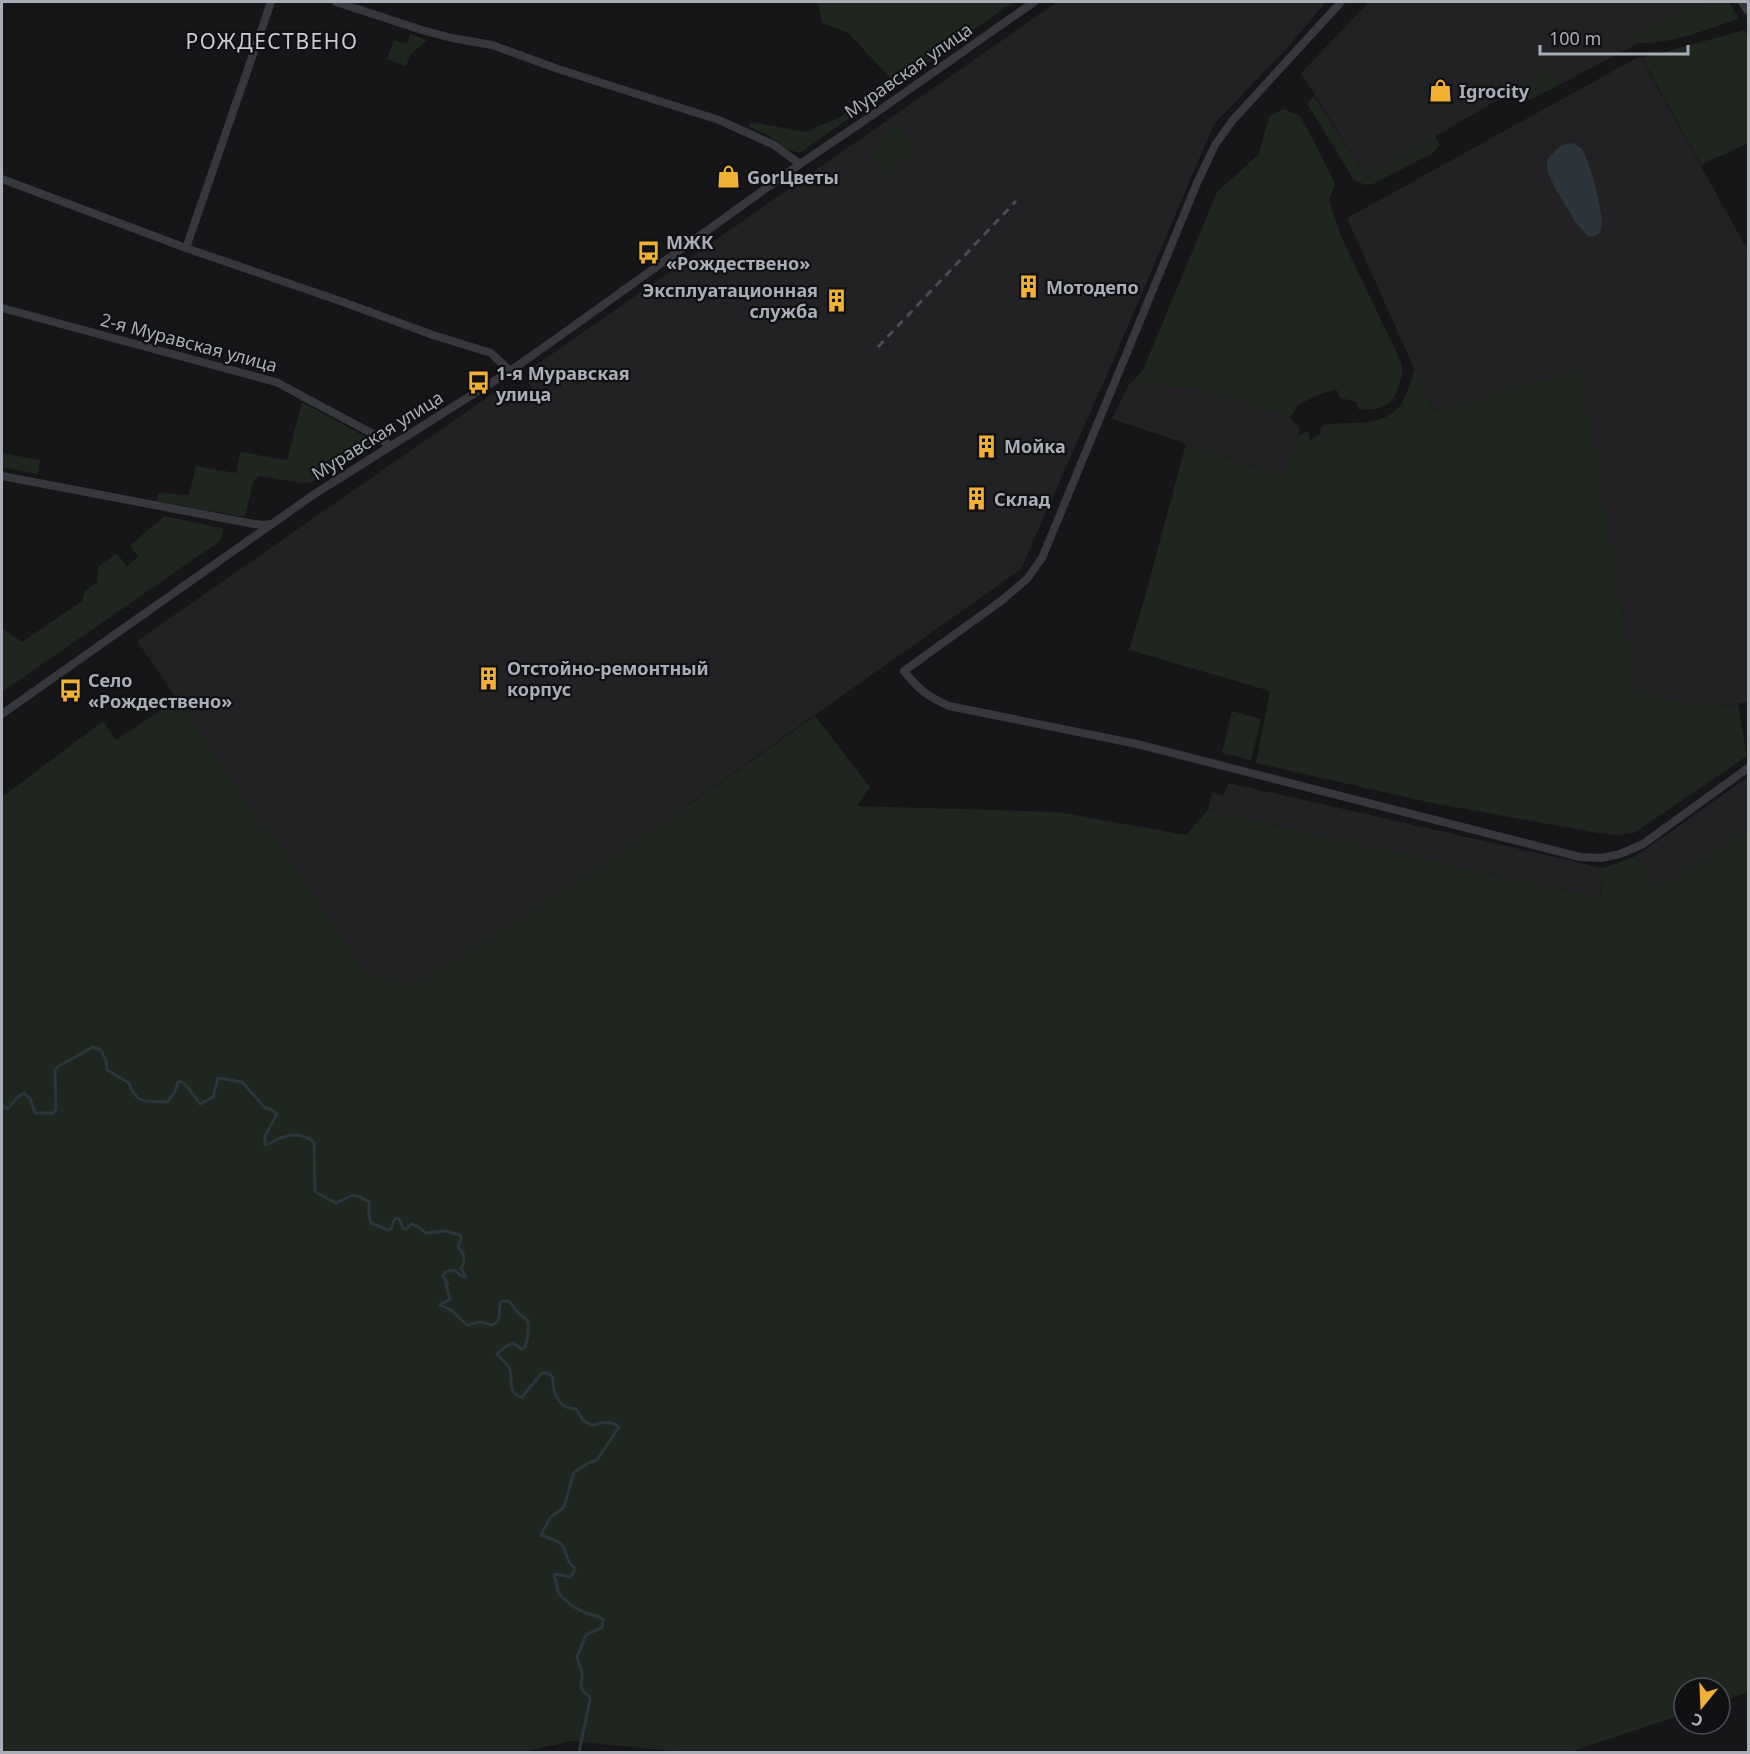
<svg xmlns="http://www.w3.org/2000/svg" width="1750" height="1754" font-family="'Noto Sans',sans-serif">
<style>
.built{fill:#222225}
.green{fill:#1e261f}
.water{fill:#2c353c}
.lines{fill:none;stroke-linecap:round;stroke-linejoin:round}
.stream{stroke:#2c353c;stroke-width:3}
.street{stroke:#37383d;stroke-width:8}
.rail{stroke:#4a4c52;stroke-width:3;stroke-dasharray:8 6;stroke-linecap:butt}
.labels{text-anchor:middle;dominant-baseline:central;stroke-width:4.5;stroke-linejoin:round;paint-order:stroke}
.street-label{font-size:18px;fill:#a8adb8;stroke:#111113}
.poi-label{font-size:18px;font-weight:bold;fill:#a8adb8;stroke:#111113;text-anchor:start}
.quarter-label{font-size:21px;letter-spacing:1.5px;fill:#c9ccd4;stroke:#111113}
</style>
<rect width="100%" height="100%" fill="#161618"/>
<g class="built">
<path d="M1057,2H1326L1285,50L1214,124L1109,370L1021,569L606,863L411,988L366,972L137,641L502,387L510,391L517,400L524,395L532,389L528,382L531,379L526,372Z"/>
<path d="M1369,2H1698L1699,4L1634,35L1639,43L1559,85L1549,70L1366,177L1301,73Z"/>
<path d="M1640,56L1748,251V702L1721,707L1636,693L1581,371L1433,411L1347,218Z"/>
<path d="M1139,385L1197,387L1290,418L1298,426L1300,430L1284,477L1112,419L1128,386Z"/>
<path d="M1748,777V829L1658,889L1639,863L1636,856Z"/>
<path d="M1229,783L1603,868L1600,898L1208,810L1212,792L1223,795Z"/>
</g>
<g class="green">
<path d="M818,2H1013L800,153L789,150L766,134L748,127L750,122L806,132L842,116L890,78L848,33L822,23Z"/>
<path d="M1698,2H1729L1739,19C1707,29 1673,44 1639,43L1634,35L1699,4Z"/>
<path d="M1745,30L1748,40V143L1701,165L1642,58Z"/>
<path d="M410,34L427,40L410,55L406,66L387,59L394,40L407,44Z"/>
<path d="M1550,69L1559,85L1529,100L1517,88Z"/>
<path d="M1314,96L1366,177L1435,136L1440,145L1431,154L1373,184L1365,185L1354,180L1308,105V102Z"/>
<path d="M1283,109L1300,116L1315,143L1335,184L1329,200L1340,234L1402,364C1403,374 1401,379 1398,388C1390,409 1379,409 1359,410L1357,402L1340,398L1336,389L1317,395L1298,405L1290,418L1197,387L1128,386L1143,370L1217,192L1259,154L1269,116Z"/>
<path d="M896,125L918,145L889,177L867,157Z"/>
<path d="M1415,370L1433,411L1581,370L1636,693L1721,707L1738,704L1747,756L1634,833L1618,835L1598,833L1427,802L1256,763L1270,691L1129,650L1144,600L1186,444L1284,477L1298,435L1308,431L1310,441L1320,434L1321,427L1329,424C1354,422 1389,427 1403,401C1408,392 1411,380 1415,370Z"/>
<path d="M302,402L377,443L312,482L300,483L259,476L253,482L245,517L156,501L158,493L189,495L196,466L236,473L240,452L287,460Z"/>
<path d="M2,453L40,460L38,474L2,467Z"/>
<path d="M165,516L224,529L220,541L2,692V628L22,642L82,601L85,590L97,583L98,567L116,553L127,566L138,557L130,545Z"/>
<path d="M177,699L366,972L411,988L606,863L815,716L870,787L857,806L1058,812L1186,835L1208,810L1600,898L1603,868L1636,856L1639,863L1658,889L1748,829V1692L1720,1702V1688H1684V1714L1570,1752H683L571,1741L523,1752H2V797L103,721L116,740Z"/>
<path d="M1232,711L1261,719L1251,760L1222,753Z"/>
</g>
<path class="water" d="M1573,143C1575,145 1578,146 1581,148C1589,157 1606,219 1601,230C1599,235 1594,236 1589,237L1576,223L1555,188L1547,170V160L1554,152L1562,145Z"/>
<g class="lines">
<path class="stream" d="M2,1105L7,1109L18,1097L24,1093L30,1099L35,1113H53L56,1109L55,1070L59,1066L93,1047L101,1050L106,1061L107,1070L129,1083C137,1106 146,1100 167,1102L174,1093L178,1082C179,1082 181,1081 182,1082C186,1083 197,1100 200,1104L213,1097L218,1078L242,1082L265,1108L272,1110L277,1114L265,1136V1145C270,1144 273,1141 278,1139C289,1133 305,1134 314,1142L315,1190L317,1193L336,1203C355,1196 348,1190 369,1202V1216L371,1223L388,1230L391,1229L394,1220L397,1218L400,1220L403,1229H406L411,1224L417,1226L426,1233L446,1231L460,1235L461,1238L458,1247L463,1253L464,1263L461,1268L466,1277H463L454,1270L445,1272L443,1276L448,1285H446L450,1299L440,1305L451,1310L467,1325L480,1322L492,1325C504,1321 497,1311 501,1302C513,1298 512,1308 519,1314C521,1316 525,1317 527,1320C530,1324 527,1343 525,1347L521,1349L513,1343L505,1347L497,1354C500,1359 509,1364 510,1370C513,1381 507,1390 520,1397H522L541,1374C545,1371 550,1373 553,1378C552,1387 556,1402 566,1407C569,1408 573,1408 576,1409L583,1420L591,1425C601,1424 609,1419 619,1427L597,1460L587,1464L574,1472L564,1507L550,1518L541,1535L557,1541L563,1546L569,1562L575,1569L571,1577L555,1574L554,1576C559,1584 553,1587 562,1597C568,1603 578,1610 586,1613C593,1616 598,1614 603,1620L602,1627L586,1635L577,1657C578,1662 581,1668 582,1673C583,1684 576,1687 589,1696L590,1700L579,1752"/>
<g class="street">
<path d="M336,2L422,30L452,38L492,45L558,69L719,120L774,145L800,164"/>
<path d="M1341,2L1232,121L1215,145L1197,183L1042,558L1027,579L1001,601L904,671C919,690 927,696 949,706L1137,744L1580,857L1601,858L1620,854L1643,844L1748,768"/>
<path d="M1742,2L1748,11"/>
<path d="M2,179L186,248L343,302L433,335L491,353L510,371"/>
<path d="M186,248L271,2"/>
<path d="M2,308L276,382L377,436L390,446"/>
<path d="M2,476L254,524L264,525L272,524"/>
<path d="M2,714L313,495L510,371L557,338L800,164L877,112L1034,2"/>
</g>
<path class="rail" d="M878,347L1016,201"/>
</g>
<defs>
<symbol id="shop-bare" viewBox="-9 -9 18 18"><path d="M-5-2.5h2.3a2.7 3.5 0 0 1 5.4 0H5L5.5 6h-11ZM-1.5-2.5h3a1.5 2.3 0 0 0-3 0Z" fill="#f2b134" stroke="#111113" stroke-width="2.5" paint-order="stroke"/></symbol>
<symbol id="bus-bare" viewBox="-9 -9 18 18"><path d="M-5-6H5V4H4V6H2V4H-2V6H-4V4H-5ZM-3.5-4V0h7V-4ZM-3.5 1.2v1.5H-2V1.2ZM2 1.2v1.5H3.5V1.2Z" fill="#f2b134" stroke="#111113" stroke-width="2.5" paint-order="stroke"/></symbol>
<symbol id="building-bare" viewBox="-9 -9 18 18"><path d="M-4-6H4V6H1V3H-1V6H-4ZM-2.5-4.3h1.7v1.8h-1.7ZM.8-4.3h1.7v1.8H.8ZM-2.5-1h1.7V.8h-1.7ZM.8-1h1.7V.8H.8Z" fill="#f2b134" stroke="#111113" stroke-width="2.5" paint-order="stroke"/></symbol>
</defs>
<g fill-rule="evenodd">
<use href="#shop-bare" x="1424" y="74" width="33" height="33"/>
<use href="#shop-bare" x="712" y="160" width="33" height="33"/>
<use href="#bus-bare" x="632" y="236" width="33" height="33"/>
<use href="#building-bare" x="1012" y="270" width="33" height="33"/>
<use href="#building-bare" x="820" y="284" width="33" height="33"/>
<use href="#bus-bare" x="462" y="366" width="33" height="33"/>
<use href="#building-bare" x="970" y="430" width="33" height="33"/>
<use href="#building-bare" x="960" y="482" width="33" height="33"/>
<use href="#building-bare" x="472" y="662" width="33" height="33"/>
<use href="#bus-bare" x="54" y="674" width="33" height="33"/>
</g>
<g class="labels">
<g class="street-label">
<text transform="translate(908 70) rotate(-35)">Муравская улица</text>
<text transform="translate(189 342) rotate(15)">2-я Муравская улица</text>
<text transform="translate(377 435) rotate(-32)">Муравская улица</text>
</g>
<g class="poi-label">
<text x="1459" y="91">Igrocity</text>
<text x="747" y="177">GorЦветы</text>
<text x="666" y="242">МЖК<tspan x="666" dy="21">«Рождествено»</tspan></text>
<text x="1046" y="287">Мотодепо</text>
<text x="818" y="290" text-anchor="end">Эксплуатационная<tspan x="818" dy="21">служба</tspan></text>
<text x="496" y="373">1-я Муравская<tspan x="496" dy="21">улица</tspan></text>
<text x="1004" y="446">Мойка</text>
<text x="994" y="499">Склад</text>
<text x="507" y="668">Отстойно-ремонтный<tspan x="507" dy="21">корпус</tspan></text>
<text x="88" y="680">Село<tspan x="88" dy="21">«Рождествено»</tspan></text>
</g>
<g class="quarter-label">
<text x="272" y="41">РОЖДЕСТВЕНО</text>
</g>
</g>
<rect width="1750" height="1754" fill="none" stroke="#a8adb8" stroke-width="6"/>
<g transform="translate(1702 1706) rotate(198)"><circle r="28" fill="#111113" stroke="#4d4f55" stroke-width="1.5"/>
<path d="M0-4.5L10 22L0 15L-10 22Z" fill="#f2b134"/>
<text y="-9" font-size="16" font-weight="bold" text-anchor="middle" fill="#a8adb8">С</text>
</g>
<path d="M1540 45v9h148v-9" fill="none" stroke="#a8adb8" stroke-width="3"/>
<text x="1549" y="45" font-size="18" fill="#a8adb8" stroke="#111113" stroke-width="4.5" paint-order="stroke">100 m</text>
</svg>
